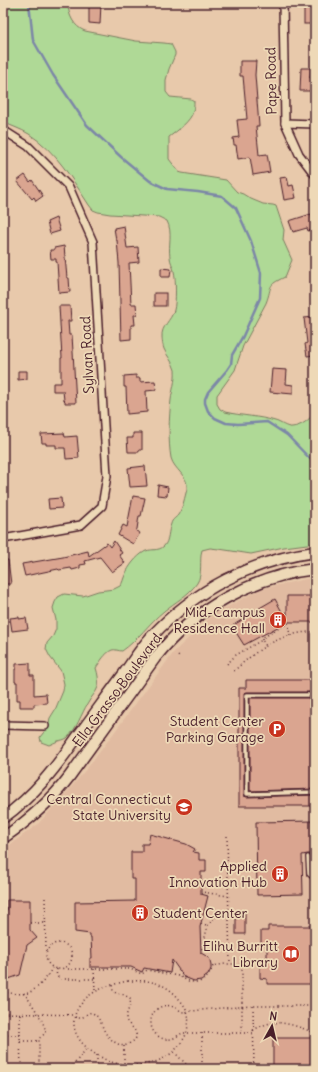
<svg xmlns="http://www.w3.org/2000/svg" width="318" height="1072" font-family="Delius,sans-serif">
<style>
.built{fill:#e1bba1}
.green{fill:#afd996;stroke:#7c7c60}
.lines{fill:none;stroke-linecap:round;stroke-linejoin:round}
.stream{stroke:#7c87a7;stroke-width:2.5}
.building{fill:#daa590;stroke:#4a1f2b}
.lane-casing{stroke:#4a1f2b;stroke-width:6}
.street-casing{stroke:#4a1f2b;stroke-width:10}
.secondary-casing{stroke:#4a1f2b;stroke-width:13}
.path{stroke:#4a1f2b;stroke-width:1.5;stroke-dasharray:1 3;stroke-linecap:butt}
.lane{stroke:#eed9b7;stroke-width:3.5}
.street{stroke:#eed9b7;stroke-width:7}
.secondary{stroke:#eed9b7;stroke-width:10}
.labels{text-anchor:middle;dominant-baseline:central;stroke-width:3.5;stroke-linejoin:round;paint-order:stroke}
.street-label{font-size:14px;fill:#4a1f2b;stroke:#eed9b7}
.poi-label{font-size:14px;fill:#4a1f2b;stroke:#eed9b7;text-anchor:end}
</style>
<rect width="100%" height="100%" fill="#e8c9ab"/>
<filter id="ink" filterUnits="userSpaceOnUse"><feTurbulence type="fractalNoise" baseFrequency=".025" numOctaves="2"/><feDisplacementMap in="SourceGraphic" scale="8" xChannelSelector="R" yChannelSelector="G"/><feConvolveMatrix kernelMatrix="1 2 1 2 8 2 1 2 1" color-interpolation-filters="sRGB"/></filter>
<g filter="url(#ink)">
<path class="built" d="M315,577V1069H3V850L38,824L69,790L93,761L174,652L214,614L261,589Z"/>
<path class="green" d="M3,3H68C68,15 74,27 85,31L136,41L164,43L171,44L175,52V55L169,69L166,80V92L170,97L191,99L194,101C194,104 194,108 193,111C192,120 176,132 169,137V159L179,172L182,173L226,180L237,192L243,194L251,199L263,204L273,205L276,206L284,230L283,240L292,260L285,277C266,286 273,285 266,303L243,346L235,370L217,395V404L220,409L225,412C242,416 259,416 275,421C280,422 287,428 292,427C302,426 309,420 315,412V543L284,547L251,554L219,549L210,548L202,550C199,560 203,574 197,583C189,595 175,602 164,611C149,623 138,640 122,651C119,651 115,649 112,650C105,653 100,662 96,668C98,674 99,680 98,687C96,693 91,697 88,703C81,714 77,729 67,738C64,740 62,740 58,741C55,742 52,744 49,745L41,742L40,737L48,727L50,718L55,710L63,691L64,684L61,671L50,657L46,649L47,643L53,636L56,629V620L53,608L55,602L58,597L64,594L83,596L98,591L114,589L120,586C123,583 123,579 125,575C129,566 136,557 144,552C150,548 158,552 164,546C169,541 168,531 171,524C172,519 176,518 178,515C183,508 185,496 187,489C189,476 174,470 171,458C168,441 169,417 171,400C172,391 176,380 175,370C173,362 167,356 164,349C163,346 162,341 162,337C161,326 171,321 174,310C176,303 176,279 174,271C173,266 170,261 170,257C168,244 173,233 167,221L159,217L110,214L98,212L93,210L89,205C72,179 56,151 29,134C21,129 11,126 3,122Z"/>
<g class="lines">
<path class="stream" d="M29,3L33,40L53,75L87,125L121,157L150,181L167,189L198,192L222,196L236,208L251,241L261,273L260,298L243,336L232,355L231,364L227,370L208,392L205,399V403L208,411L215,418L226,423L238,424L267,422L287,435L315,464"/>
</g>
<g class="building">
<path d="M89,3H101L100,24L89,23Z"/>
<rect x="304" y="3" width="11" height="21"/>
<path d="M240,61H256L255,75L259,126H256L259,155L267,154L270,172L253,175L250,157L238,159L236,145H234L233,138L239,137L237,120L247,119L243,76H240Z"/>
<path d="M301,68H311L310,78H315V91H300Z"/>
<path d="M25,175L30,182L32,180L43,196L36,201L34,197L32,199L17,181Z"/>
<path d="M287,177L289,186L293,185L296,198L284,200L280,178Z"/>
<path d="M311,214L312,219L315,218V228L308,231L307,228L293,232L289,221Z"/>
<path d="M56,218L60,231L50,234L47,222Z"/>
<path d="M124,226L127,248L138,247L139,262L129,263L131,304H136L137,315H134L135,325H131V339L121,340L119,263L117,240H116L114,228Z"/>
<path d="M64,246L67,278H69L70,292L59,293L57,262H56V259H51L50,250H54V248Z"/>
<path d="M161,268L171,269L170,277H161Z"/>
<rect x="154" y="293" width="12" height="13"/>
<path d="M59,306H70L71,321H68L69,335H72L76,403H65V401L64,400L63,391H53V383H61V358H62Z"/>
<path d="M315,317V355L307,356L305,344L307,343L304,318Z"/>
<path d="M272,369L287,370L286,384L293,385V394L270,392Z"/>
<path d="M18,371H27V379L18,380Z"/>
<path d="M136,375V378H140V382L155,381L156,390L146,391L147,412L127,414L126,387H124V376Z"/>
<path d="M64,433L65,437L77,436L79,458L66,459L65,448H56V445H46V443H42L41,434Z"/>
<path d="M133,433H142V450H139V452H128L127,438H133Z"/>
<path d="M145,466L147,486L130,487L128,468Z"/>
<path d="M158,485L168,487L167,496L157,495Z"/>
<path d="M133,496L145,498L141,516H139L137,529L136,531L140,533L133,544L118,535L123,525L127,527Z"/>
<path d="M61,498L62,508L49,509L48,499Z"/>
<path d="M114,541L122,553L119,555L125,563L112,572L100,557L85,561L86,564L80,565V568L72,570L71,568L59,570L58,569L25,576L22,564L63,557L88,551L89,556L107,543L110,547Z"/>
<path d="M3,560H8L11,584H3Z"/>
<path d="M287,596H315V622H287L244,645L232,626L245,618L244,617L275,599L287,621Z"/>
<path d="M19,617V619L26,618L28,629L12,631L10,618Z"/>
<path d="M30,663V675H34V695L46,694L47,703L34,704V707H20V700H17V682H15V669H16V664Z"/>
<path d="M246,680H315V692H247L244,693V796L247,797L315,795V806H239V688H246Z"/>
<path d="M250,698H315V789L250,791Z"/>
<path d="M315,821V854H308L302,855L303,894L257,895L256,822Z"/>
<path d="M150,834L186,844L195,849L193,852L199,853V860H206V872H201V894L208,896L200,927L201,953L208,957L210,960L211,966V969L208,975L201,980L194,981L184,977L172,960L170,973L144,968L142,972L131,967H90V958H92L91,937H90V934L75,932V902L135,901V879H131V852H142V844H148Z"/>
<path d="M7,900H30V930L37,938L27,945L20,975L3,981V910H7Z"/>
<rect x="236" y="912" width="9" height="22"/>
<path d="M268,926H313V930H315V984H267V979L260,978V965H267V944H261V931H268Z"/>
<rect x="273" y="1038" width="42" height="31"/>
</g>
<g class="lines">
<defs>
<g id="lane">
<path d="M315,695H247V794L315,792"/>
<path d="M308,857L309,874L315,879"/>
</g>
<g id="street">
<path d="M283,3L285,123L299,154L315,175"/>
<path d="M285,123L315,124"/>
<path d="M3,130L28,146L69,187L93,242L107,476L102,506L81,525L3,539"/>
<path d="M3,725L45,726"/>
</g>
<g id="secondary">
<path d="M3,818C35,795 56,767 78,736C93,716 108,695 123,675C132,662 141,648 152,636C195,590 252,560 315,552"/>
<path d="M3,838C28,821 51,801 69,777L155,658C194,609 253,576 315,569"/>
</g>
</defs>
<use href="#lane" class="lane-casing"/>
<use href="#street" class="street-casing"/>
<use href="#secondary" class="secondary-casing"/>
<g class="path">
<path d="M262,640V638L288,623L290,636"/>
<path d="M178,656L180,658"/>
<path d="M227,664L236,655L262,640L266,646"/>
<path d="M234,671C256,650 283,631 315,632"/>
<path d="M227,836L230,964"/>
<path d="M202,894V892L228,896"/>
<path d="M45,898L46,952"/>
<path d="M30,923H45"/>
<path d="M201,924L207,925"/>
<circle cx="59" cy="956" r="13"/>
<path d="M201,953L208,925L215,917L221,915L228,914"/>
<path d="M57,969C56,974 56,977 61,979H94"/>
<path d="M64,969H130L142,974L147,970C157,972 167,974 178,976C182,977 185,980 189,981C201,985 209,978 213,966L225,964H242V1033"/>
<path d="M94,969L95,991"/>
<path d="M128,981C136,981 144,980 152,982C163,984 173,991 180,1000C189,1011 190,1017 187,1031C186,1036 183,1040 180,1044C165,1066 132,1069 108,1061C104,1059 101,1057 97,1055C78,1044 66,1025 80,1005C82,1003 84,1000 86,998C98,988 113,984 128,981Z"/>
<path d="M3,992C9,993 23,995 28,993C39,988 47,978 52,968"/>
<path d="M24,993C29,1000 48,1026 45,1033C44,1035 40,1037 39,1039V1069"/>
<path d="M253,1006L254,1069"/>
<path d="M3,1013L74,1015"/>
<path d="M20,1014V1035"/>
<path d="M75,1017C77,1018 79,1018 81,1018C86,1016 89,1010 94,1014C101,1018 102,1029 107,1035C109,1038 113,1041 116,1043C122,1046 124,1047 130,1043C134,1041 137,1039 136,1034C135,1027 127,1025 126,1019C126,1012 132,1005 130,998L122,994L116,993L113,991L112,984"/>
<path d="M253,1030C259,1027 265,1024 271,1023C285,1021 302,1028 315,1033"/>
<path d="M202,1033V1069"/>
<path d="M253,1033H182C179,1035 175,1038 171,1039C160,1041 150,1032 151,1021C151,1017 153,1013 156,1010C165,1002 174,1006 182,1012L222,1008L253,1006H315"/>
<path d="M3,1035H20L21,1069"/>
<path d="M20,1041H38"/>
<path d="M124,1046V1064"/>
<path d="M174,1052L191,1069"/>
<path d="M97,1055V1069"/>
<path d="M70,1069L87,1048"/>
</g>
<use href="#lane" class="lane"/>
<use href="#street" class="street"/>
<use href="#secondary" class="secondary"/>
</g>
</g>
<defs>
<symbol id="building-disc" viewBox="-11 -11 22 22"><circle r="9.5" fill="#c8321e" stroke="#eed9b7"/><path d="M-4-6H4V6H1V3H-1V6H-4ZM-2.5-4.3h1.7v1.8h-1.7ZM.8-4.3h1.7v1.8H.8ZM-2.5-1h1.7V.8h-1.7ZM.8-1h1.7V.8H.8Z" fill="#fff"/></symbol>
<symbol id="parking-disc" viewBox="-11 -11 22 22"><circle r="9.5" fill="#c8321e" stroke="#eed9b7"/><path d="M-3.5-5.5H1a3.5 3.5 0 0 1 0 7H-1V5.5H-3.5ZM-1-3.4V-.6H.8a1.4 1.4 0 0 0 0-2.8Z" fill="#fff"/></symbol>
<symbol id="university-disc" viewBox="-11 -11 22 22"><circle r="9.5" fill="#c8321e" stroke="#eed9b7"/><path d="M0-5L7-2L0 1L-7-2ZM-4 1L0 2.5L4 1V4Q0 6-4 4Z" fill="#fff"/></symbol>
<symbol id="library-disc" viewBox="-11 -11 22 22"><circle r="9.5" fill="#c8321e" stroke="#eed9b7"/><path d="M-6-4Q-3-5.5-.7-3.5V5Q-3 3-6 4ZM6-4Q3-5.5 .7-3.5V5Q3 3 6 4Z" fill="#fff"/></symbol>
</defs>
<g fill-rule="evenodd">
<use href="#building-disc" x="268" y="610" width="20" height="20"/>
<use href="#parking-disc" x="267" y="719" width="20" height="20"/>
<use href="#university-disc" x="174" y="797" width="20" height="20"/>
<use href="#building-disc" x="270" y="864" width="20" height="20"/>
<use href="#building-disc" x="130" y="903" width="20" height="20"/>
<use href="#library-disc" x="281" y="944" width="20" height="20"/>
</g>
<g class="labels">
<g class="street-label">
<text transform="translate(271 81) rotate(-91)">Pape Road</text>
<text transform="translate(87 355) rotate(-93)">Sylvan Road</text>
<text transform="translate(117 690) rotate(-53)">Ella Grasso Boulevard</text>
</g>
<g class="poi-label">
<text x="265" y="612">Mid-Campus<tspan x="265" dy="16">Residence Hall</tspan></text>
<text x="264" y="721">Student Center<tspan x="264" dy="16">Parking Garage</tspan></text>
<text x="171" y="799">Central Connecticut<tspan x="171" dy="16">State University</tspan></text>
<text x="267" y="866">Applied<tspan x="267" dy="16">Innovation Hub</tspan></text>
<text x="153" y="913" text-anchor="start">Student Center</text>
<text x="278" y="946">Elihu Burritt<tspan x="278" dy="16">Library</tspan></text>
</g>
</g>
<rect width="318" height="1072" fill="none" stroke="#eed9b7" stroke-width="16"/>
<rect x="8" y="8" width="302" height="1056" fill="none" stroke="#4a1f2b" stroke-width="1.5" filter="url(#ink)"/>
<g transform="translate(272 1026) rotate(8)" stroke="#eed9b7" stroke-width="3" paint-order="stroke">
<path d="M0-3L7 15L0 10L-7 15Z" fill="#4a1f2b"/>
<text y="-6" font-size="11" font-weight="bold" text-anchor="middle" fill="#4a1f2b">N</text>
</g>
</svg>
